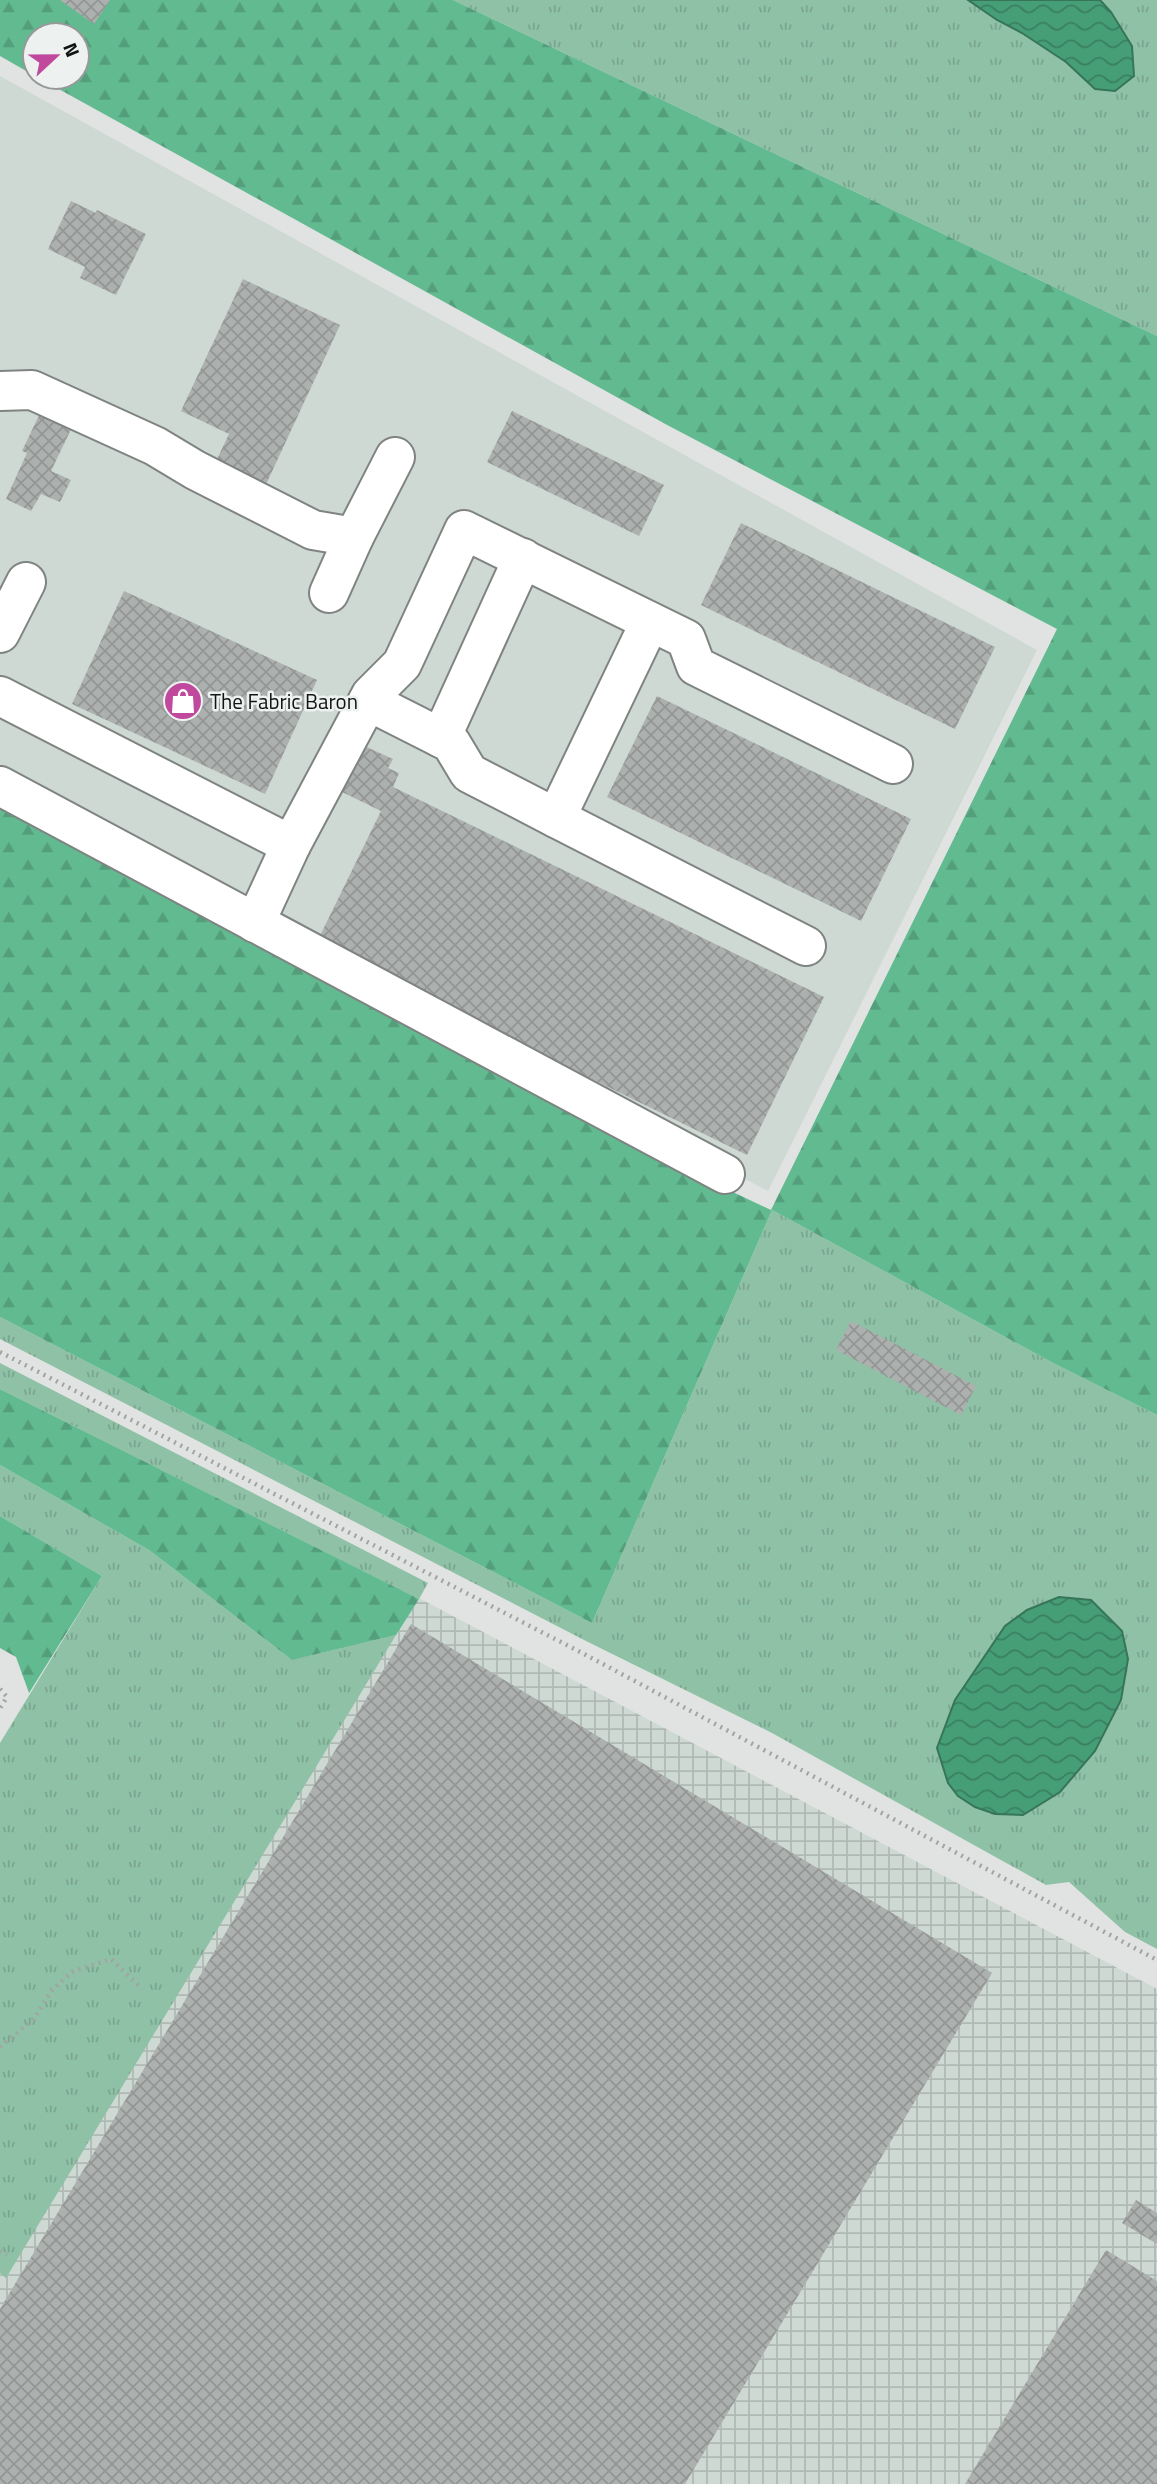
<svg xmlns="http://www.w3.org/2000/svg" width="1157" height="2484" font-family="'Titillium Web',sans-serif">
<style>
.built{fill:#ced9d3}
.industrial{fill:url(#industrial-grid)}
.grass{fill:url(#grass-tufts);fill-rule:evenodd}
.forest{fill:url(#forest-firs)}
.water{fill:url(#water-waves);stroke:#377559;stroke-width:2}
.building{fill:url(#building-cross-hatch)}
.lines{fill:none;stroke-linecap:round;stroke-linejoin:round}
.minor-casing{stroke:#7f8381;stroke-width:42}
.path{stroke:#a1a4a2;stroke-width:4.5;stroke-dasharray:2 5;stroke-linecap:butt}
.minor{stroke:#fff;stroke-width:38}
.labels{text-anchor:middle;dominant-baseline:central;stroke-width:5;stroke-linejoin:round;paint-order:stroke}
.poi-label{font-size:21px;fill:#131514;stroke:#edf1ef;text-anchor:start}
</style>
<defs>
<pattern id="industrial-grid" width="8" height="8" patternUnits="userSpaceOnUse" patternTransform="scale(1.75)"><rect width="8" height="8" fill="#ced9d3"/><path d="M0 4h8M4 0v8" fill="none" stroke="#b0b9b4"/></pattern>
<pattern id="grass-tufts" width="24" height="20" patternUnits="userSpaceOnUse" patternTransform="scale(1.75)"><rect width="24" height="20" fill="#8ec1a6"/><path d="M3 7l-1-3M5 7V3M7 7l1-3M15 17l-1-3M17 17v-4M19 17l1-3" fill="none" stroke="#7aa58e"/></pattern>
<pattern id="forest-firs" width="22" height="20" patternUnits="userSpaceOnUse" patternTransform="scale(1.75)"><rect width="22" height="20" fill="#62ba90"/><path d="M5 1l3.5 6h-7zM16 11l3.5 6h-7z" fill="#549f7b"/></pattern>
<pattern id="water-waves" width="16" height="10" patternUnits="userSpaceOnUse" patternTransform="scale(1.75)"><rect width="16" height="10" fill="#469e76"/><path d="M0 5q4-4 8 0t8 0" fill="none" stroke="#398060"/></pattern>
<pattern id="building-cross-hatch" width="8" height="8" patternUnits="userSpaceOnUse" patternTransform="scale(1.75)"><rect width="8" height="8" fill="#acb0ae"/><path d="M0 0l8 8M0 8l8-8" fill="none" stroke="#939695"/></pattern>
</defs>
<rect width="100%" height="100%" fill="#e0e3e1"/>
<path class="built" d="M0,76L1037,650L768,1191L0,785Z"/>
<path class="industrial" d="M332,1552L1157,1989V2484H0V2133Z"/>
<g class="grass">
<path d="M453,0H968C1000,22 1036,38 1067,62C1077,70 1086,80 1095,89L1111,12L1100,0H1157V336Z"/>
<path d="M772,1210L1053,1363L1157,1415V1949L1125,1932L1069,1882L1046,1885L772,1733L586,1641L0,1339V1317L592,1623ZM1027,1610L1023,1815L994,1814L975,1807L955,1700L1005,1627Z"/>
<path d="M0,1363L428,1583L419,1599L0,1389Z"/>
<path d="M0,1465L149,1550L292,1660L396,1635L6,2278L0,2273V1743L102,1576L0,1516Z"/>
</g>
<g class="forest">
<path d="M0,0H453L1157,336V1415L1053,1363L772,1210L592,1623L0,1317V806L631,1144L771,1210L1057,629L669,426L37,77H77V35H35V76L0,56Z"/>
<path d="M0,1389L419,1599L396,1635L292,1660L149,1550L0,1465Z"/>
<path d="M0,1516L102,1576L29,1693L16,1657L0,1648Z"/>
</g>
<g class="water">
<path d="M968,0H1100L1111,12L1132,46L1134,76L1115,91L1095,89L1066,62L1022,33L997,20Z"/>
<path d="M1059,1597L1091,1600L1122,1631L1128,1659L1121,1700L1095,1751L1060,1792L1023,1815L995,1814L975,1807L958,1796L948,1783L937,1748L955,1700L1005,1626L1027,1610Z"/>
</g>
<g class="building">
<path d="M60,0H110L94,24Z"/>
<path d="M71,201L96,213L97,210L146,234L116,295L80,278L85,267L48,249Z"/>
<path d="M243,279L340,325L262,493L212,470L229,434L181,411Z"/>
<path d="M43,407L74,423L51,471L71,480L60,502L41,494L31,511L6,499L27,453L22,451Z"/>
<path d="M512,411L664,485L639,536L487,462Z"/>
<path d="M741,523L995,647L955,729L701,605Z"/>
<path d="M124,591L317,680L265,794L72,704Z"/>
<path d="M657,696L911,819L861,921L607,797Z"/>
<path d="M362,745L393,759L388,768L399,773L393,787L824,997L747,1155L316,944L381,811L340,791Z"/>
<path d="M851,1321L976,1386L961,1415L836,1350Z"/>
<path d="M411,1624L992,1973L685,2484H0V2309Z"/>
<path d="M1136,2200L1157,2213V2244L1122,2223Z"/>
<path d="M1106,2250L1157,2281V2484H965Z"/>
</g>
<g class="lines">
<defs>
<g id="minor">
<path d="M0,391L32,390L155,446L195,470L313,530L354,537L395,457"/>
<path d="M329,593L354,537"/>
<path d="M0,633L26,582"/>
<path d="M0,696L291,845L255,923"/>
<path d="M368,701L451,743L469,773L556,818L650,622"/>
<path d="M441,738L523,558"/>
<path d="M0,786L725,1174"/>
<path d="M556,818L806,946"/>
<path d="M291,845L371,695L402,664L464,530L686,639L696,666L893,764"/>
</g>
</defs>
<use href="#minor" class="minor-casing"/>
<g class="path">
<path d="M0,1352L586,1655L1157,1960"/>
<path d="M0,1689L7,1697L0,1708"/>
<path d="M0,2047L34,2019L52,1990L72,1972L111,1959L142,1989"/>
<path d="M0,2251L7,2255"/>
</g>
<use href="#minor" class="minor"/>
</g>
<defs>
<symbol id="shop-disc" viewBox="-11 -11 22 22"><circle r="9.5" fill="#c1499d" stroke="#edf1ef"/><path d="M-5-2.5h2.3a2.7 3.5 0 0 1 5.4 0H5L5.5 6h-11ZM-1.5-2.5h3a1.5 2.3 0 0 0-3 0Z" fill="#fff"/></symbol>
</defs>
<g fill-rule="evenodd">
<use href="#shop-disc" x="161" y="679" width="44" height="44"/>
</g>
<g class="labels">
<g class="poi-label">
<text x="210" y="701">The Fabric Baron</text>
</g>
</g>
<g transform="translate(56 56) rotate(68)"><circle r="33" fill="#edf1ef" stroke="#969997" stroke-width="2"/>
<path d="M0-5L12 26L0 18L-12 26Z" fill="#c1499d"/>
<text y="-10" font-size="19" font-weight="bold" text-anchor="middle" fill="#131514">N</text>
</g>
</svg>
